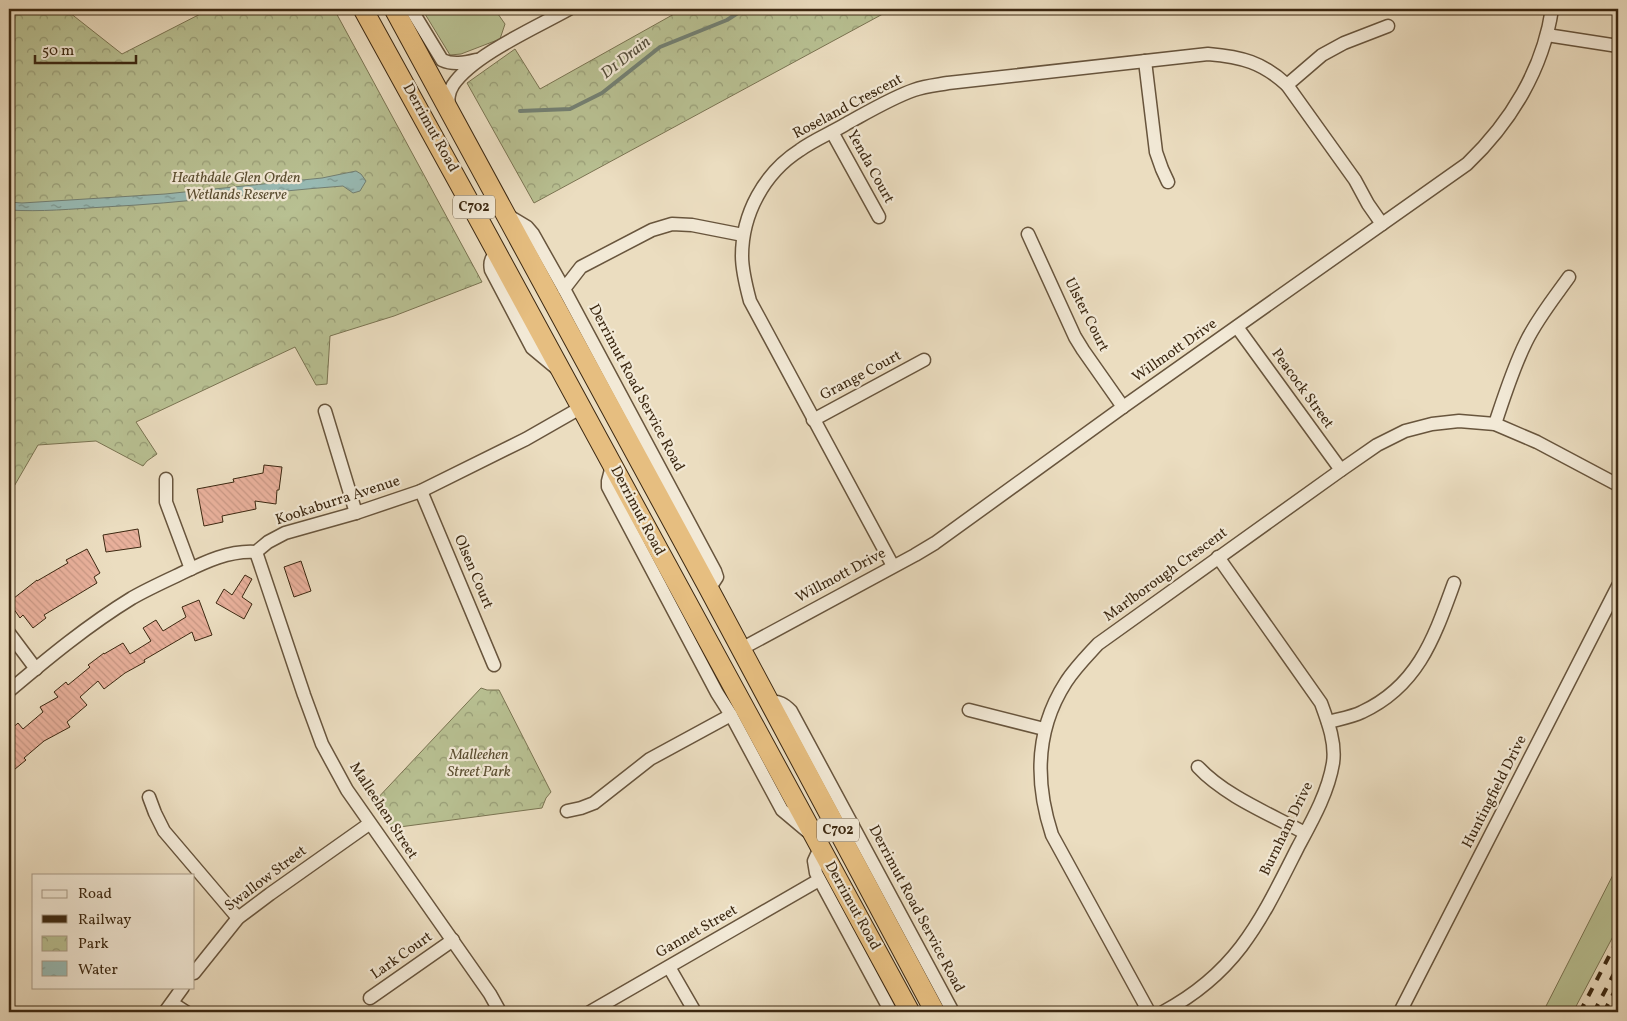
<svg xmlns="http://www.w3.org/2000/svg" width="1627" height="1021" font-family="Vollkorn,serif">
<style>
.grass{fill:#b8c092;stroke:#7a7452}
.park{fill:url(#park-crowns);stroke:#7a7452}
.water{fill:url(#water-ripples);stroke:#738073}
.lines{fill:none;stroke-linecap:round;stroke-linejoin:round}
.stream{stroke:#738073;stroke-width:4}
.building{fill:url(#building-back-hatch);stroke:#3c2811}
.minor-casing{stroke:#68553d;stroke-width:15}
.highway-casing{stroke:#3c2811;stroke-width:21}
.minor{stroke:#f2e9d6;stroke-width:12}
.highway{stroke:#e6be80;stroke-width:19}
.rail{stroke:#3c2811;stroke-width:4;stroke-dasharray:9 9;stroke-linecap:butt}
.labels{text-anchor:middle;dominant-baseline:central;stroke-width:4.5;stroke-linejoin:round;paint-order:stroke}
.shield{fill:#f2e9d6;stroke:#73624c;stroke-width:1}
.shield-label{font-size:14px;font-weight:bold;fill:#3c2811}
.street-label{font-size:15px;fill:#3c2811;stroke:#f2e9d6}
.park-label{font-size:15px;font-style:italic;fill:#5b4e31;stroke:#f2e9d6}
.water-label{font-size:16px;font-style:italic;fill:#534d3a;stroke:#f2e9d6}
</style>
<defs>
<pattern id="park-crowns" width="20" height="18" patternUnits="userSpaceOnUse" patternTransform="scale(1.25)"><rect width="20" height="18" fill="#b8c092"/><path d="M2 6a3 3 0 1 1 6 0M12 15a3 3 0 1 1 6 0" fill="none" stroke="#979c76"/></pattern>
<pattern id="water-ripples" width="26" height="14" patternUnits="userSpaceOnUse" patternTransform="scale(1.25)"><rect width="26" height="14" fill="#98bbb5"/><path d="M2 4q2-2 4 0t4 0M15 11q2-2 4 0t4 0" fill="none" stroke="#7d9892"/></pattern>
<pattern id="building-back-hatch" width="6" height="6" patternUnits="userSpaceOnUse" patternTransform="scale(1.25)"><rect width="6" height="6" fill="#e8b09b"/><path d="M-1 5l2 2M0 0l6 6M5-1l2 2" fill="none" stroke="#c89784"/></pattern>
</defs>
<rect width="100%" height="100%" fill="#ebddc0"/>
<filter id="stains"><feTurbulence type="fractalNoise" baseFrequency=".004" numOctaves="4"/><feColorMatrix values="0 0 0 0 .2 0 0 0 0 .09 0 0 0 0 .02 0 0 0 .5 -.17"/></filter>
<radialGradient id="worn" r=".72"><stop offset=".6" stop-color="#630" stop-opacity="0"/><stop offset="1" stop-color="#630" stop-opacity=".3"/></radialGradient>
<g class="grass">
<path d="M422,9H486L498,14L505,24L500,39L461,54L450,55Z"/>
<path d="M1618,865V927L1573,1012H1543Z"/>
</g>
<g class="park">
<path d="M9,9H65L122,54L210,9H334L482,282L394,316L330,336L327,384L316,385L295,347L136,422L157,454L147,461L143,466L96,441L38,445L9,495Z"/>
<path d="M683,9H896H892L534,203L467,83L515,49L540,89Z"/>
<path d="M481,688L487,690H499L551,792L546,798L542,808L392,828L374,802Z"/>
</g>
<path class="water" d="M356,171L361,174L366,181L360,191L353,193L343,186C263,192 184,203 104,207C72,209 41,212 9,210V202L22,203L165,194L322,178Z"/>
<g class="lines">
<path class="stream" d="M520,111L570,109L602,93L660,47L727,20L744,9"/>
</g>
<g class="building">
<path d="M264,465L282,467L279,490H277L276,504L255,501L256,509L222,516L223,522L204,526L197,489L234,482L233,479L263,473Z"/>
<path d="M138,529L141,547L106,552L103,535Z"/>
<path d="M87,549L100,573L94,577L97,583L44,615L46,618L33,628L23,615L20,618L9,602L37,580V581L68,563L66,560Z"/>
<path d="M301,561L311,591L294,597L284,567Z"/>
<path d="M245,575L252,579L242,597L252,604L244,619L216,603L224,589L232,595Z"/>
<path d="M199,600L212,635L195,641L192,632L144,660L145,662L125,673L104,689L98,681L80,697L87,705L67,722L70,727L44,741L24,758L26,760L9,774V731L18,723L23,729L43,712L40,707L58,697L54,692L66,682L68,685L90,667L88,665L104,653V654L123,643L130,654L151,641L143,628L156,620L163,631L186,617L182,607Z"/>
</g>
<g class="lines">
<defs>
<g id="minor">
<path d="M411,9L442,60C453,65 464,63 476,60"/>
<path d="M1547,35L1618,46"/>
<path d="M1145,61L1156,152L1162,169L1168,182"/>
<path d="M1287,85L1322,55L1344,43L1388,26"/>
<path d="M449,108C448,99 448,93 453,85C473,55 537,27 569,9"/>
<path d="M832,132L879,217"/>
<path d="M507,215L527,227L533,234L564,289L715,571L717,577L709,589"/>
<path d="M1028,234L1075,337L1083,350L1123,407"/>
<path d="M498,251C492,257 489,261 491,270L532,348L556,368"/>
<path d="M564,289L581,267L652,230L672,224L692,225L743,235"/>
<path d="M1237,327L1341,470"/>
<path d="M325,411L356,513"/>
<path d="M813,420L924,360"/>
<path d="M1495,424C1504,397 1513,368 1526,342C1537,319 1554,298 1569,277"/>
<path d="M612,466L608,481V487L717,693L731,715L782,810L807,831"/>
<path d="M166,479V502L191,569"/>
<path d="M421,491L494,665"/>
<path d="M256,552L304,695L322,744L347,790L490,994L500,1012"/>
<path d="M893,566L750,301C746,286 742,271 742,256C742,214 764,173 800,150C814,140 831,133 846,124C868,112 891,98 914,90C925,86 937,85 948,83L1208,54C1242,57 1262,62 1287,85L1355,180L1368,204L1382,224"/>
<path d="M9,633L36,669"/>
<path d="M741,649L915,555L935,543L1123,407L1467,164C1511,122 1543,69 1552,9"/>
<path d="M9,691C48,658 88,625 132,598C146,590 161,583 176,576C201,564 227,550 256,552L268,542L285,533L356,513L421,491L526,439L582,407"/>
<path d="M770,702C779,701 784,704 791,711L953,1012"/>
<path d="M969,710L1044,729"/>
<path d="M1328,722C1339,719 1352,717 1362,712C1418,686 1434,638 1454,583"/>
<path d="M1198,767C1225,796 1270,814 1305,833"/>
<path d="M149,797L155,813L164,831L238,918"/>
<path d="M567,811L581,808L594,803L650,759L731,715"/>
<path d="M820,848L814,861L816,873L891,1012"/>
<path d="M669,967L695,1012"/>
<path d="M194,973L238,918L270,894L369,824"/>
<path d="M370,998L453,940"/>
<path d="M172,1003L186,1012"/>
<path d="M165,1012L183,987"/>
<path d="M590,1012L819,880"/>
<path d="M1149,1012L1052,835C1035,783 1035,730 1066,682C1075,668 1087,656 1098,644L1341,470L1377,445L1405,431L1432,424L1459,421L1495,424L1537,442L1618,485"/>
<path d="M1163,1012C1238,972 1261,920 1298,847C1312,821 1328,793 1333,763C1336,743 1328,722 1321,703L1218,557"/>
<path d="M1400,1012L1618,586"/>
</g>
<g id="highway">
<path d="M363,9C548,342 726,679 910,1012"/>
<path d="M394,9L709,589L935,1012"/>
</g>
</defs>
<use href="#minor" class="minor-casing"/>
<use href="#highway" class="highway-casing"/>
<use href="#minor" class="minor"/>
<use href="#highway" class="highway"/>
<g class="rail">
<path d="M1580,1012L1618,939"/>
<path d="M1594,1012L1618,966"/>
<path d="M1604,1012L1618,985"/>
</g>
</g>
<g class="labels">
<g class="shield">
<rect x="453" y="195.5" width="42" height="23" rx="4"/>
<rect x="817" y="818.5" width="42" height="23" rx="4"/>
</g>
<g class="shield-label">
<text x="474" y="207">C702</text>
<text x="838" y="830">C702</text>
</g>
<g class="street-label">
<text transform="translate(848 107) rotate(-28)">Roseland Crescent</text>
<text transform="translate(430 128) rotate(61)">Derrimut Road</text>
<text transform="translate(870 167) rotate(61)">Yenda Court</text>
<text transform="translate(1086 315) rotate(63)">Ulster Court</text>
<text transform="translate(1175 351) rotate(-35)">Willmott Drive</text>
<text transform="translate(861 376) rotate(-28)">Grange Court</text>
<text transform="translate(636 388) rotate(62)">Derrimut Road Service Road</text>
<text transform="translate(1302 389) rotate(54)">Peacock Street</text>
<text transform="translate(338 501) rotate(-18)">Kookaburra Avenue</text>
<text transform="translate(637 511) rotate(62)">Derrimut Road</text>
<text transform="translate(473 572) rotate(67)">Olsen Court</text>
<text transform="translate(1166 575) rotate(-36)">Marlborough Crescent</text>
<text transform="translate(841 576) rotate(-28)">Willmott Drive</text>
<text transform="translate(1495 792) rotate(-63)">Huntingfield Drive</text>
<text transform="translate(383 811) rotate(57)">Malleehen Street</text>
<text transform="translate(1287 829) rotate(-64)">Burnham Drive</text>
<text transform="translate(266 879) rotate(-37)">Swallow Street</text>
<text transform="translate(852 906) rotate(61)">Derrimut Road</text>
<text transform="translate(916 909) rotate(62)">Derrimut Road Service Road</text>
<text transform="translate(697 932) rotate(-30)">Gannet Street</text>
<text transform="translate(402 956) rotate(-35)">Lark Court</text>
</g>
<g class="park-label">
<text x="236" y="178">Heathdale Glen Orden<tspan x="236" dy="17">Wetlands Reserve</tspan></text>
<text x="479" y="755">Malleehen<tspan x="479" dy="17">Street Park</tspan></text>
</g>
<g class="water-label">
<text transform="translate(626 58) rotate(-38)">D1 Drain</text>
</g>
</g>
<rect width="1627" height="1021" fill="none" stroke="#ebddc0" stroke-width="30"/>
<rect x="10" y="10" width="1607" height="1001" fill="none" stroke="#3c2811" stroke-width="2.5"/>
<rect x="15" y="15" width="1597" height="991" fill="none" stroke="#3c2811"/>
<rect x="32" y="874" width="162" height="115" fill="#f2e9d6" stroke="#a99c87"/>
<rect x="42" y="890" width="25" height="8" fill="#f2e9d6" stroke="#a99c87"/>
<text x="78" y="898" font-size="15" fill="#3c2811">Road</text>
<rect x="42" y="915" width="25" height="8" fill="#3c2811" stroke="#a99c87"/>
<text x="78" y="924" font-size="15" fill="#3c2811">Railway</text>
<rect x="42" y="936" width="25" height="15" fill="url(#park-crowns)" stroke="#a99c87"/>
<text x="78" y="948" font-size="15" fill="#3c2811">Park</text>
<rect x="42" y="961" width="25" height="15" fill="url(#water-ripples)" stroke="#a99c87"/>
<text x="78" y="974" font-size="15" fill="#3c2811">Water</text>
<path d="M35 55v8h101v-8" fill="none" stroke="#3c2811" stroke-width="2.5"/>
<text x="42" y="55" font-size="15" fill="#3c2811" stroke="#f2e9d6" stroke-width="4" paint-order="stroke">50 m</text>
<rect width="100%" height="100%" filter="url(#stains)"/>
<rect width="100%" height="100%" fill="url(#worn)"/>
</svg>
